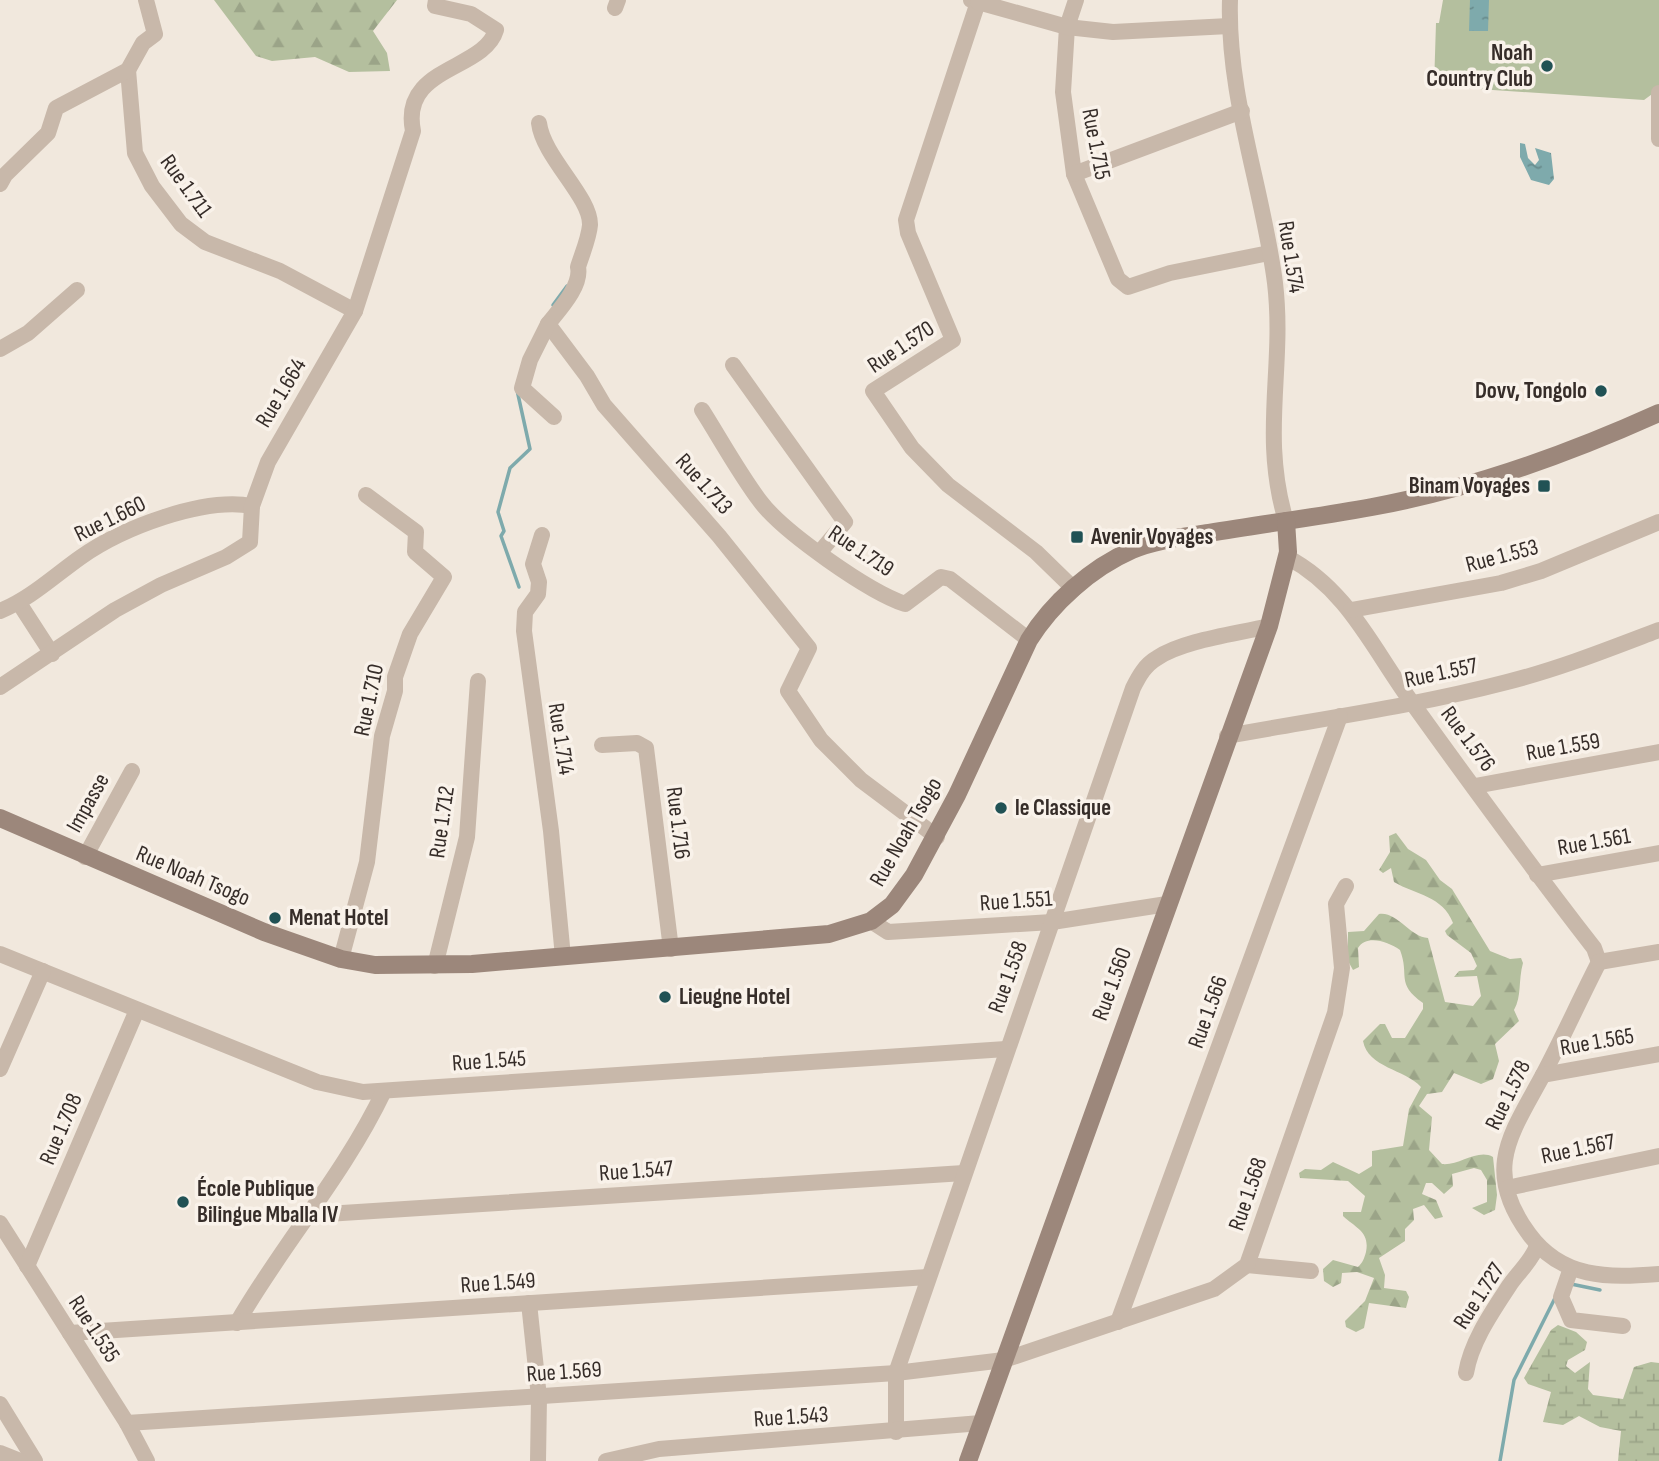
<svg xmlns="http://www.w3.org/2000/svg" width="1659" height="1461" font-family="'Sofia Sans Condensed',sans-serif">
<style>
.forest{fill:url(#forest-firs)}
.wetland{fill:url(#wetland-marsh)}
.pitch{fill:#b4bf9e}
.water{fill:url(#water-ripples)}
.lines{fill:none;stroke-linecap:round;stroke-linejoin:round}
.stream{stroke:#7eaaac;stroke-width:3.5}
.street{stroke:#c8b8aa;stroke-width:16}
.secondary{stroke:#9c877b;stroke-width:18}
.poi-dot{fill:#215255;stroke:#f9f2ea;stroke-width:2.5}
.labels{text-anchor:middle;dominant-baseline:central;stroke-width:7;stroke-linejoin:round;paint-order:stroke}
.poi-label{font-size:23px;font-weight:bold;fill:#362d29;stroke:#f9f2ea;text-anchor:start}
.street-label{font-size:23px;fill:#362d29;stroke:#f9f2ea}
</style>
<defs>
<pattern id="forest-firs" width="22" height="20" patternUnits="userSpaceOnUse" patternTransform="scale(1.75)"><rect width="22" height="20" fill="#b4bf9e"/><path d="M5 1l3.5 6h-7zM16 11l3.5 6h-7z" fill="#9ba488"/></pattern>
<pattern id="wetland-marsh" width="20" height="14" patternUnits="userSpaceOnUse" patternTransform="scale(1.75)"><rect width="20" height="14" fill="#b4bf9e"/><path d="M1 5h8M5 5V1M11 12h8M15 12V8" fill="none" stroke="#9ba488"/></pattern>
<pattern id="water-ripples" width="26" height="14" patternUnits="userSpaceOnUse" patternTransform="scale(1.75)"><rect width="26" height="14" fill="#7eaaac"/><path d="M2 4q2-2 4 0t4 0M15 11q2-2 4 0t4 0" fill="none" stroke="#688b8c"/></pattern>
</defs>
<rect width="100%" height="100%" fill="#f1e8dd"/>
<g class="forest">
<path d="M214,0H417H397L373,31L387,53L390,71L349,72L315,57L272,61L256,56Z"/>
<path d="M1396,833L1408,849L1426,860L1440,880L1452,889L1490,951L1510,959L1521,958L1523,963C1518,981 1522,996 1514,1010L1519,1021L1495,1044L1499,1061L1493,1079L1481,1084L1454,1073L1442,1092L1427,1094L1419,1106L1432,1117L1429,1150L1442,1164C1459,1166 1478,1148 1493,1157L1497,1195L1495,1210L1484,1215L1472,1208L1487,1202V1180L1481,1170L1474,1168L1452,1174L1453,1186L1444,1194L1432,1183H1426L1422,1194L1436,1200L1443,1217L1435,1219L1424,1205L1413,1209L1414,1220L1405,1229V1241L1379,1258L1385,1275L1384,1288L1406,1291L1409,1297L1406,1308L1369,1303L1364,1328L1356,1332L1346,1327L1345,1321L1365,1301L1374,1278L1357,1272L1342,1273L1341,1283L1333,1287L1324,1281L1323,1269L1333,1260L1358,1267C1363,1262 1364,1259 1366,1252C1370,1232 1356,1228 1343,1216V1212H1361L1365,1196L1348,1181L1300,1178L1299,1173L1305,1169L1321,1170L1333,1162L1359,1174L1372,1166V1151L1403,1146L1409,1109L1421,1087C1405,1069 1368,1068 1363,1041L1380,1024H1385L1392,1038H1405L1423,1009V1003C1395,983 1410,976 1400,950C1388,942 1367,934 1358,948L1359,967L1353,970L1348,961V932L1364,931L1379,914C1397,911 1410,937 1428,938L1445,1002L1473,1006L1481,996L1477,976L1454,977L1459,971L1474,970L1477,966L1471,953L1447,935L1445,931L1453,923C1443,896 1416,895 1394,882L1391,868L1383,873L1379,870L1390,852L1389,836Z"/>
</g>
<path class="wetland" d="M1558,1325L1576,1332L1587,1342L1585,1350L1568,1360L1566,1366L1575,1373L1590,1362L1588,1389L1593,1395L1623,1399L1634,1367L1651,1362L1659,1363V1461H1618L1621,1431L1600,1427L1579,1416L1563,1425L1543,1422L1551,1392L1528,1384L1524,1378L1551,1330Z"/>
<path class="pitch" d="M1443,0H1659V89L1644,100L1434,86L1436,23H1439Z"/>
<g class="water">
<path d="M1470,0H1489L1488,31H1469Z"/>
<path d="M1520,143L1525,144L1528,158L1535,165L1539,160L1535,148L1551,153L1554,179L1549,185L1531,180L1520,157Z"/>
</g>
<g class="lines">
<g class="stream">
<path d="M553,305L567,286"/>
<path d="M517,390L530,449L510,468L498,512L504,531L501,536L519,587"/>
<path d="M1571,1284L1600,1290"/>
<path d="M1500,1461L1514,1380L1555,1298"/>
</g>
<g class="street">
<path d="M971,0L978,2L906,220L908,233L953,340L873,391L912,448L948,485L1036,552L1074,589"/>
<path d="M1076,0L1067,27L1063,92L1074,174L1118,279L1128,287L1170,273L1269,253"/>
<path d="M1230,0C1227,96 1263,189 1275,283C1285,367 1260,435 1286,521"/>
<path d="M978,2L1067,27L1113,32L1229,26"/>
<path d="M615,8L618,0"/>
<path d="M128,70L135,153L152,186L181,224L205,242L280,271L355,311"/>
<path d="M1659,93V139"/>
<path d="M539,123C543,157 591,197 590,225C589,238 582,254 578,267C582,286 559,310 548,324L587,376L604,405L719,536L809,648L788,691L821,740L861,780L937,837"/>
<path d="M1074,174L1242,111"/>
<path d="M0,184L5,175L48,133L56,108L128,70L143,43L155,34L146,0"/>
<path d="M548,324L530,360L522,388L554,417"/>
<path d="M0,349L28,333L77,290"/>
<path d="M733,365L845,522L820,552"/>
<path d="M702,410C721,440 739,473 760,501C783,532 869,592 905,604L941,577L950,579L1029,640"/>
<path d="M542,535L533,564L539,582L538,594L525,612L524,631L551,831L563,957"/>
<path d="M1287,557C1349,590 1373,650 1413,704C1472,786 1532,868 1594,948L1599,962"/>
<path d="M19,603L52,654"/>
<path d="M1351,610L1501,583L1541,571L1659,522"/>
<path d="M0,611C30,599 54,576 81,557C122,528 203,497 252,506"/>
<path d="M0,687L115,610L161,585L226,557L250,542L252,506L268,462L355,311L413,131C400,66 484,71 496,30L471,14L435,6L436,0"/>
<path d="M1227,736C1320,719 1415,706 1507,682C1559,669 1609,649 1659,630"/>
<path d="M602,745L637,743L646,748L671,949"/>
<path d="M1475,786L1659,752"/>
<path d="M85,857L132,771"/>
<path d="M1537,875L1659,853"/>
<path d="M871,921L888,932L1052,922L1167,904"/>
<path d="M0,954L317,1082L363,1092L1006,1049"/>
<path d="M341,959L367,862L382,736L395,691V677L410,634L444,577L415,552L416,532L366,495"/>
<path d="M1599,962C1580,999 1563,1037 1544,1073C1512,1133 1481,1169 1529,1234C1562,1279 1608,1278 1659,1274"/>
<path d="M1599,962L1659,952"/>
<path d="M435,966L467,837L478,681"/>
<path d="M0,1069L43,971"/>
<path d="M1543,1075L1659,1054"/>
<path d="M1507,1188L1659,1156"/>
<path d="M311,1215L964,1173"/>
<path d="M0,1223L127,1423L147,1461"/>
<path d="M1247,1265L1311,1271"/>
<path d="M27,1266L137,1010"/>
<path d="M1571,1268L1561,1297L1571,1320L1623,1326"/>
<path d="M529,1303L539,1397L538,1461"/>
<path d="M1118,1322L1340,716"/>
<path d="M237,1323C283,1243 344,1175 384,1091"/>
<path d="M70,1333L928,1277"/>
<path d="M1466,1373C1471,1342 1492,1312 1509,1286C1519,1271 1531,1262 1537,1246"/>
<path d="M0,1404L35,1461"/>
<path d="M127,1423L896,1373L1004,1360L1214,1289L1247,1265L1335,1013L1342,968L1336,904L1346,886"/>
<path d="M896,1432V1373L1133,688C1139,676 1145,665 1157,658C1184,640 1237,634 1269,626"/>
<path d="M0,1453L20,1461"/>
<path d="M606,1461L659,1449L981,1423"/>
</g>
<g class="secondary">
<path d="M0,818L264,932L341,959L375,965L472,964L829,934L871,921L892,905L914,875L957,795L1029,640C1052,603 1091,568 1132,550C1155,540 1184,537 1209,533C1263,524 1318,517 1372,507C1472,489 1566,455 1659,413"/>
<path d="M968,1461L1269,626L1288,552L1286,521"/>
</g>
</g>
<g class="poi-dot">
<circle cx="1547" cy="66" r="7"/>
<circle cx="1601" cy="391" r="7"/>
<rect x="1537" y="479" width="14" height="14" rx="3.5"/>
<rect x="1070" y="530" width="14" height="14" rx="3.5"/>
<circle cx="1001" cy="808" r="7"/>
<circle cx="275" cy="918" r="7"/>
<circle cx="665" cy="997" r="7"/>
<circle cx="183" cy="1202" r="7"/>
</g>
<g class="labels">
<g class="poi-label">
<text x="1533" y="53" text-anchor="end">Noah<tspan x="1533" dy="26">Country Club</tspan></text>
<text x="1587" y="391" text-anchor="end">Dovv, Tongolo</text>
<text x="1530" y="486" text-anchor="end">Binam Voyages</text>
<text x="1091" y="537">Avenir Voyages</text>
<text x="1015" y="808">le Classique</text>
<text x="289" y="918">Menat Hotel</text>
<text x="679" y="997">Lieugne Hotel</text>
<text x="197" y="1189">École Publique<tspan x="197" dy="26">Bilingue Mballa IV</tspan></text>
</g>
<g class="street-label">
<text transform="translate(1096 144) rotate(79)">Rue 1.715</text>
<text transform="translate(186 186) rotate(54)">Rue 1.711</text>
<text transform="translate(1291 257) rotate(81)">Rue 1.574</text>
<text transform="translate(901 347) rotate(-34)">Rue 1.570</text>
<text transform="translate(281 393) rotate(-59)">Rue 1.664</text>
<text transform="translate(704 484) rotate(48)">Rue 1.713</text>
<text transform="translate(110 519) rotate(-26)">Rue 1.660</text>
<text transform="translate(861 551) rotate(34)">Rue 1.719</text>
<text transform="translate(1502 556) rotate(-15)">Rue 1.553</text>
<text transform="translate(1441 673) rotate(-12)">Rue 1.557</text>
<text transform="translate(369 700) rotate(-78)">Rue 1.710</text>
<text transform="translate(561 739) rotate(81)">Rue 1.714</text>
<text transform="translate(1468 739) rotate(53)">Rue 1.576</text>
<text transform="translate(1563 747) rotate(-10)">Rue 1.559</text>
<text transform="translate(88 803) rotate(-61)">Impasse</text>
<text transform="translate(442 822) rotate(-82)">Rue 1.712</text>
<text transform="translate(678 823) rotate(83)">Rue 1.716</text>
<text transform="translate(906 832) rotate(-60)">Rue Noah Tsogo</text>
<text transform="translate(1594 842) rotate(-10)">Rue 1.561</text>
<text transform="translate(193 876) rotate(23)">Rue Noah Tsogo</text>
<text transform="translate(1016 901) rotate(-4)">Rue 1.551</text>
<text transform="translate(1008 977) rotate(-70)">Rue 1.558</text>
<text transform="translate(1112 984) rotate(-70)">Rue 1.560</text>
<text transform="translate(1208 1012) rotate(-70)">Rue 1.566</text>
<text transform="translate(1597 1042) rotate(-10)">Rue 1.565</text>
<text transform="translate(489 1061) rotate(-4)">Rue 1.545</text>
<text transform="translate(1508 1095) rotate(-64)">Rue 1.578</text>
<text transform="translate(61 1129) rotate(-67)">Rue 1.708</text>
<text transform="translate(1578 1149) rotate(-12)">Rue 1.567</text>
<text transform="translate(636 1171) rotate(-4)">Rue 1.547</text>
<text transform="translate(1248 1194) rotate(-71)">Rue 1.568</text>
<text transform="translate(498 1283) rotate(-4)">Rue 1.549</text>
<text transform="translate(1479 1296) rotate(-57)">Rue 1.727</text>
<text transform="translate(94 1329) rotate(57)">Rue 1.535</text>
<text transform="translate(564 1372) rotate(-4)">Rue 1.569</text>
<text transform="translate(791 1417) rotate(-4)">Rue 1.543</text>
</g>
</g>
</svg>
